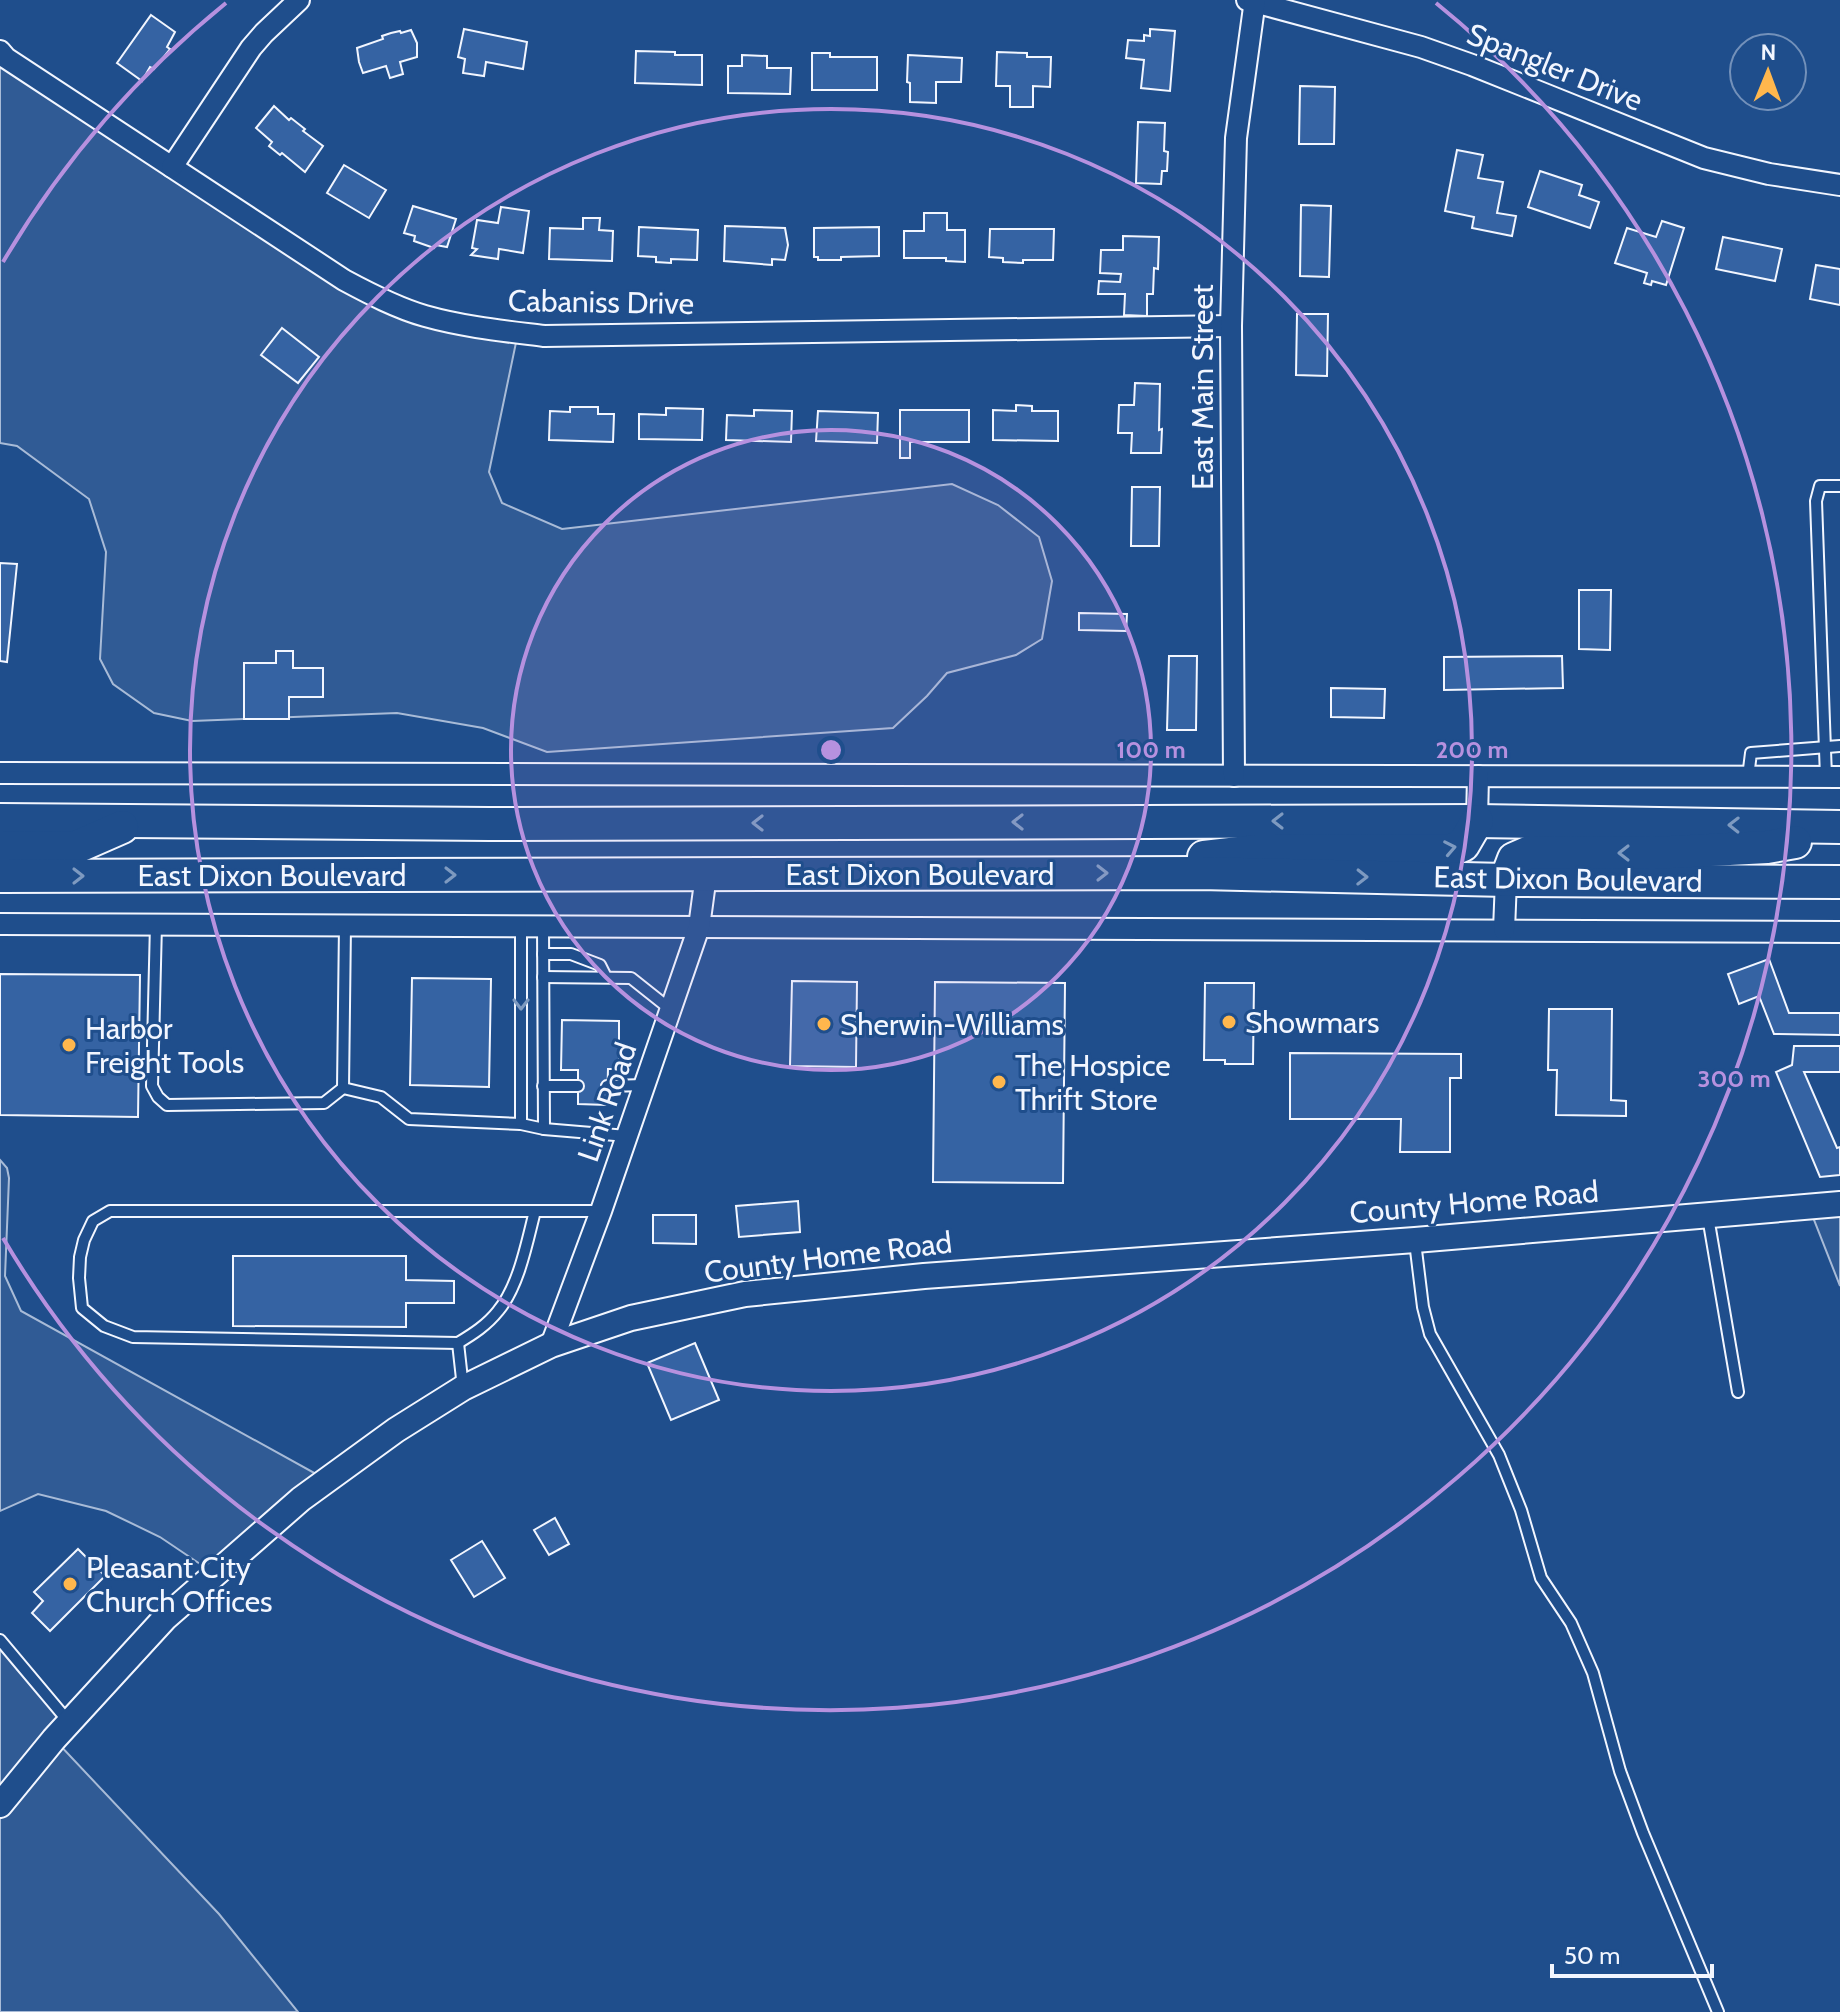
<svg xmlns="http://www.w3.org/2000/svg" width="1840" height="2012" font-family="Cabin,sans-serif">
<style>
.green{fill:#305b95;stroke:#a8bbd7;stroke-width:2}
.building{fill:#3563a3;stroke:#f2f6ff;stroke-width:2}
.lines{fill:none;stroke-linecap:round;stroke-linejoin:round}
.service-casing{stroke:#f2f6ff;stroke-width:14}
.minor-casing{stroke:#f2f6ff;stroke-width:24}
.tertiary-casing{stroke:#f2f6ff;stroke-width:28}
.trunk-casing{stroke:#f2f6ff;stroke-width:36}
.service{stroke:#1f4e8c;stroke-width:10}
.minor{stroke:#1f4e8c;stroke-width:20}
.tertiary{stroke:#1f4e8c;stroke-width:24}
.trunk{stroke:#1f4e8c;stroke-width:32}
.oneway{stroke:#7e9ac0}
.ring{fill:none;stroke:#b691df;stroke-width:4}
.poi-dot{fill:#ffb74d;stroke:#1f4e8c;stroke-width:3}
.labels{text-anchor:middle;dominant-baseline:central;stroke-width:6;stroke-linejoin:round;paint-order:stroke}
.street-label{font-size:30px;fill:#f2f6ff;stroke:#1f4e8c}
.poi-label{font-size:30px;fill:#f2f6ff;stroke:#1f4e8c;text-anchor:start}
.centre{fill:#b691df;stroke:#1f4e8c;stroke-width:4}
.ring-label{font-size:24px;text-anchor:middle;font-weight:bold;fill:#b691df;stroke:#1f4e8c;stroke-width:6;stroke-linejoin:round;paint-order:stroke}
</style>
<rect width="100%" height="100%" fill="#1f4e8c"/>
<g class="green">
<path d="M0,51L376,298L518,333L489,472L502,503L562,529L952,484L998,505L1039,537L1052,581L1042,639L1016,655L947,673L927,696L893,728L547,752L483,728L397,713L192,721L154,713L113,684L100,659L106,552L89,499L17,446L0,443Z"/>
<path d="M0,1160L7,1168L9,1178L5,1276L21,1311L327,1480L215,1574L160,1537L106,1511L38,1494L0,1511Z"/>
<path d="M1840,1204V1286L1809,1207Z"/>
<path d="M0,1640L69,1723L55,1740L219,1914L298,2012H0Z"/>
</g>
<g class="building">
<path d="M151,15L175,32L167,47L170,49L154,69L150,67L142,81L117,63Z"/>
<path d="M464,29L527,42L523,69L486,62L484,76L463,73L465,59L458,57Z"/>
<path d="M1150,29L1175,31L1170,91L1141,88L1144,60L1126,58L1128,40L1144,41V35L1150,36Z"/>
<path d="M411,30L417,43V57L400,62L403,74L390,78L386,66L363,73L359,62L357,48L383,39L382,36L391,33L400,31L401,33Z"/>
<path d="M636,51L675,52V55H702V85L635,83Z"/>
<path d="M997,52L1027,53V57H1051L1050,87L1033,86V107H1010V86H996Z"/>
<path d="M812,53H830V57H877V90H812Z"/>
<path d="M742,55L767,56V68H791L790,94L728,93V66H742Z"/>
<path d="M908,55L962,58L961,82H936V103L910,102V83L907,82Z"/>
<path d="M1300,86L1335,87L1334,144H1299Z"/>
<path d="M274,106L289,120L291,118L305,129L303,131L323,146L305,172L282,153L280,155L269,146L272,142L256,128Z"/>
<path d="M1138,122L1165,123L1164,151L1168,152L1167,171H1162L1161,184L1136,183Z"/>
<path d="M1457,150L1483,155L1478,178L1503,182L1497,213L1516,216L1512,236L1472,228L1474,217L1445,211Z"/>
<path d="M344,165L386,190L369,218L327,193Z"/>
<path d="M1540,171L1582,185L1579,195L1599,202L1590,228L1528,207Z"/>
<path d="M1301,205L1331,206L1329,277L1300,276Z"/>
<path d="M413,206L456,219L447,247L436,245L434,248L414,241L415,236L404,233Z"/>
<path d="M501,207L529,211L523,253L499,249L498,259L471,255L477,249L472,248L477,220L498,223Z"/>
<path d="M924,213H947V230H965V262L946,261V258H904V231H924Z"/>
<path d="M583,218H600L599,230L613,231L612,261L549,259L550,228L583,229Z"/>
<path d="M1662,221L1684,228L1666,285L1652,281L1651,285L1644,283L1647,273L1615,263L1627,228L1656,237Z"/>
<path d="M725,226L785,228L788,245L785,260L772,259V265L724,261Z"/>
<path d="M639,227L698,230L697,260L671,259V263L656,262V257L638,256Z"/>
<path d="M879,227V256L841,257V260H818V257H814V228Z"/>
<path d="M990,229H1054L1053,260H1023V263L1003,262V258L989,257Z"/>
<path d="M1123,236L1159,237L1158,269L1154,268L1153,294H1147V316L1124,315L1125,294H1098L1099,281L1120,282L1121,274L1100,273L1101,250H1123Z"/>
<path d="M1723,237L1782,249L1775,281L1716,269Z"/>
<path d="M1816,265L1840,269V305L1810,299Z"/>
<path d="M1297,314H1328L1327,376L1296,375Z"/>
<path d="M282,328L319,357L298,383L261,355Z"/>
<path d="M1135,383L1160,384L1159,430L1162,429L1161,453H1131L1132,433H1118L1119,405H1134Z"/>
<path d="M1016,405L1032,406V411H1058V441L993,440V410L1016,411Z"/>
<path d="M570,407H598V414H614L613,442L549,440L550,411L570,412Z"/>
<path d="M666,408L703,409L702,440L639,439V414L666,415Z"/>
<path d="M754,410L792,411L791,442L726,440L727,415L754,416Z"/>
<path d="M900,410H969V442H910V458H900Z"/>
<path d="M818,411L878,413L877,443L816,441Z"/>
<path d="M1132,487H1160L1159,546H1131Z"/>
<path d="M0,563L17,564L7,662L0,661Z"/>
<path d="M1579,590H1611L1610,650L1579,649Z"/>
<path d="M1079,613L1127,614L1126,631L1079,630Z"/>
<path d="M276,651H293V668H323V697H289V719H244V663H276Z"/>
<path d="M1169,656H1197L1196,730H1167Z"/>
<path d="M1562,656L1563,688L1444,690V657Z"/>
<path d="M1331,688L1385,689L1384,718L1331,717Z"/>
<path d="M1769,959L1789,1013H1840V1035L1774,1034L1759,996L1739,1004L1728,974Z"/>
<path d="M0,974L140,975L138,1117L0,1115Z"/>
<path d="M412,978L491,979L489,1087L410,1085Z"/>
<path d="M792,981L857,982L856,1067L790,1066Z"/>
<path d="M935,982L1065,983L1063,1183L933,1182Z"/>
<path d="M1205,983H1254L1253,1064H1225V1060H1204Z"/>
<path d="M1549,1009H1612L1611,1100L1626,1101V1116L1556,1115L1557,1070H1548Z"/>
<path d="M562,1020L619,1021V1069H608L607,1105L578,1104V1070H561Z"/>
<path d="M1794,1046H1840V1072H1804L1837,1148L1840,1147V1175L1820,1177L1776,1072L1792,1065Z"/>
<path d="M1290,1053L1461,1054V1078H1450V1152H1400L1401,1119H1290Z"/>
<path d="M798,1201L800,1232L739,1237L736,1206Z"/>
<path d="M653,1215H696V1244L653,1243Z"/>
<path d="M233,1256H406V1280L454,1281V1303H406V1327L233,1326Z"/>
<path d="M695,1343L719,1400L671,1420L647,1363Z"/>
<path d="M555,1518L569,1544L549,1555L534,1530Z"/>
<path d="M482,1541L505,1578L474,1597L451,1560Z"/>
<path d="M78,1549L105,1576L50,1631L32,1613L43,1601L34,1592Z"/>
</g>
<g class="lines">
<defs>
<g id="service">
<path d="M1748,777L1751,753L1840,746"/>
<path d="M1826,777L1816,501L1820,486H1840"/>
<path d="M156,924L152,1086L158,1097L167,1105L324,1103L343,1088L345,925"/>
<path d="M543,926L544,1129"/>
<path d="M543,954H571L600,965L606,977"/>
<path d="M543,977L631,978L670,1009"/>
<path d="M543,1086H578"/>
<path d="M607,1086L645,1085"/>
<path d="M343,1088L381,1097L409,1119L521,1124L544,1129L627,1136"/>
<path d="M521,1124V926"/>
<path d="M535,1211C527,1242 519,1286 498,1311C487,1325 473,1334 458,1343L133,1337L104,1326L82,1308L79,1278L80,1257L84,1240L93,1221L110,1211H601"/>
<path d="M1708,1217L1738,1392"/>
<path d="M1415,1242L1423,1307L1430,1334L1499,1455L1521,1510L1541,1578L1571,1623L1593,1673L1620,1771L1643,1833L1718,2012"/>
<path d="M458,1343L463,1388"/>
<path d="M0,1640L68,1721"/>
</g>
<g id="minor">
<path d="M1247,0L1421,47L1472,65L1704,158L1769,174L1840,185"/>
<path d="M0,51L6,58L344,280C370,294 397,308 425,316C464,327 504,331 544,336L1231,326"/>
<path d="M172,167L251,48L264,33L299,0"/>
<path d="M0,773L1840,777"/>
<path d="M1234,776L1231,326L1236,138L1255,0"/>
<path d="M1477,821L1478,776"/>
<path d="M0,924L1840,932"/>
<path d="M1504,930L1506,880"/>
<path d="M551,1345L601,1211L699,927L706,875"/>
</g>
<path id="tertiary" d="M0,1805L54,1739L165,1618L301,1499L396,1430L463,1388L551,1345L631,1318L745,1294L924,1276L1415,1240L1840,1204"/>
<g id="trunk">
<path d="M0,820L489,824L1477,821L1840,827"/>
<path d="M0,847L74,848L122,827"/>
<path d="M1204,857L1257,851L1451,850L1463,845L1477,821"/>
<path d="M0,876L1201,873L1506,880L1840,882"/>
<path d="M1506,880L1514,859L1530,852L1653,853L1767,847L1795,842"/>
</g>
</defs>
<use href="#service" class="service-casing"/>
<use href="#minor" class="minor-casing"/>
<use href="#tertiary" class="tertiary-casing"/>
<use href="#trunk" class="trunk-casing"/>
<use href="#service" class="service"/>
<use href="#minor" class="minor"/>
<use href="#tertiary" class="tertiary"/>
<use href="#trunk" class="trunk"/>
</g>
<defs><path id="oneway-chevron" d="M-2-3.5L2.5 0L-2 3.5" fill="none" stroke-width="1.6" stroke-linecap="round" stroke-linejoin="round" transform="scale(2)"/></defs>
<g class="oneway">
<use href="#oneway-chevron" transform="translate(1278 821) rotate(180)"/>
<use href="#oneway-chevron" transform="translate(1018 822) rotate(180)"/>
<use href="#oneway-chevron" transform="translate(758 823) rotate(180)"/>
<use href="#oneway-chevron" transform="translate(1734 825) rotate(-179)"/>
<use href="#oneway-chevron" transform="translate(1450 848) rotate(-11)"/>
<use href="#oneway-chevron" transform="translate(1624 853) rotate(-180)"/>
<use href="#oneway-chevron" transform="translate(1102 873)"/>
<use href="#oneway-chevron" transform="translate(450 875)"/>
<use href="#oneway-chevron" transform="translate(78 876)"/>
<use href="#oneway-chevron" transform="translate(1362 877) rotate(1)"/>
<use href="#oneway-chevron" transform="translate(521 1004) rotate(90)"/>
</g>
<circle cx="831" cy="750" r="320" fill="#b691df" fill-opacity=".12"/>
<g class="ring">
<circle cx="831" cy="750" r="320"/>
<circle cx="831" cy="750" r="641"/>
<path d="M3 262A961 961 0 0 1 226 3M1436 3A961 961 0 1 1 3 1238"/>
</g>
<g class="poi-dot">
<circle cx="1229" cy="1022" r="8"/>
<circle cx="824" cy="1024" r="8"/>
<circle cx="69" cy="1045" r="8"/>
<circle cx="999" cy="1082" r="8"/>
<circle cx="70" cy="1584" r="8"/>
</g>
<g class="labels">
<g class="street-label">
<text transform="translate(1555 67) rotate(22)">Spangler Drive</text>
<text transform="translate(601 302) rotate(1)">Cabaniss Drive</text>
<text transform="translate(1202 387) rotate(-90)">East Main Street</text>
<text x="920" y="874">East Dixon Boulevard</text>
<text x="272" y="875">East Dixon Boulevard</text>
<text transform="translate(1568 879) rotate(1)">East Dixon Boulevard</text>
<text transform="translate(607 1102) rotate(-71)">Link Road</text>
<text transform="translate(1474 1202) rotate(-5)">County Home Road</text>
<text transform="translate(828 1257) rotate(-7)">County Home Road</text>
</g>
<g class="poi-label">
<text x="1245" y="1022">Showmars</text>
<text x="840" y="1024">Sherwin-Williams</text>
<text x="85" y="1028">Harbor<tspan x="85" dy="34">Freight Tools</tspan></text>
<text x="1015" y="1065">The Hospice<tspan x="1015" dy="34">Thrift Store</tspan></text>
<text x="86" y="1567">Pleasant City<tspan x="86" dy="34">Church Offices</tspan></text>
</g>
</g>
<circle cx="831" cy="750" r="12" class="centre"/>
<g class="ring-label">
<text x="1151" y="758">100 m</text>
<text x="1472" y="758">200 m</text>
<text x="1734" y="1087">300 m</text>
</g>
<g transform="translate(1768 72) rotate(1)"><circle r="38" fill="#1f4e8c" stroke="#7391ba" stroke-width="2"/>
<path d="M0-6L14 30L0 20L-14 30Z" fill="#ffb74d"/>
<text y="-12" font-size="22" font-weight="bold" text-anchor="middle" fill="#f2f6ff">N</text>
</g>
<path d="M1552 1964v12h160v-12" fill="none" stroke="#f2f6ff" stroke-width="4"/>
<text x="1564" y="1964" font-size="24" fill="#f2f6ff" stroke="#1f4e8c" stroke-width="6" paint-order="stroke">50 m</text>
</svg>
